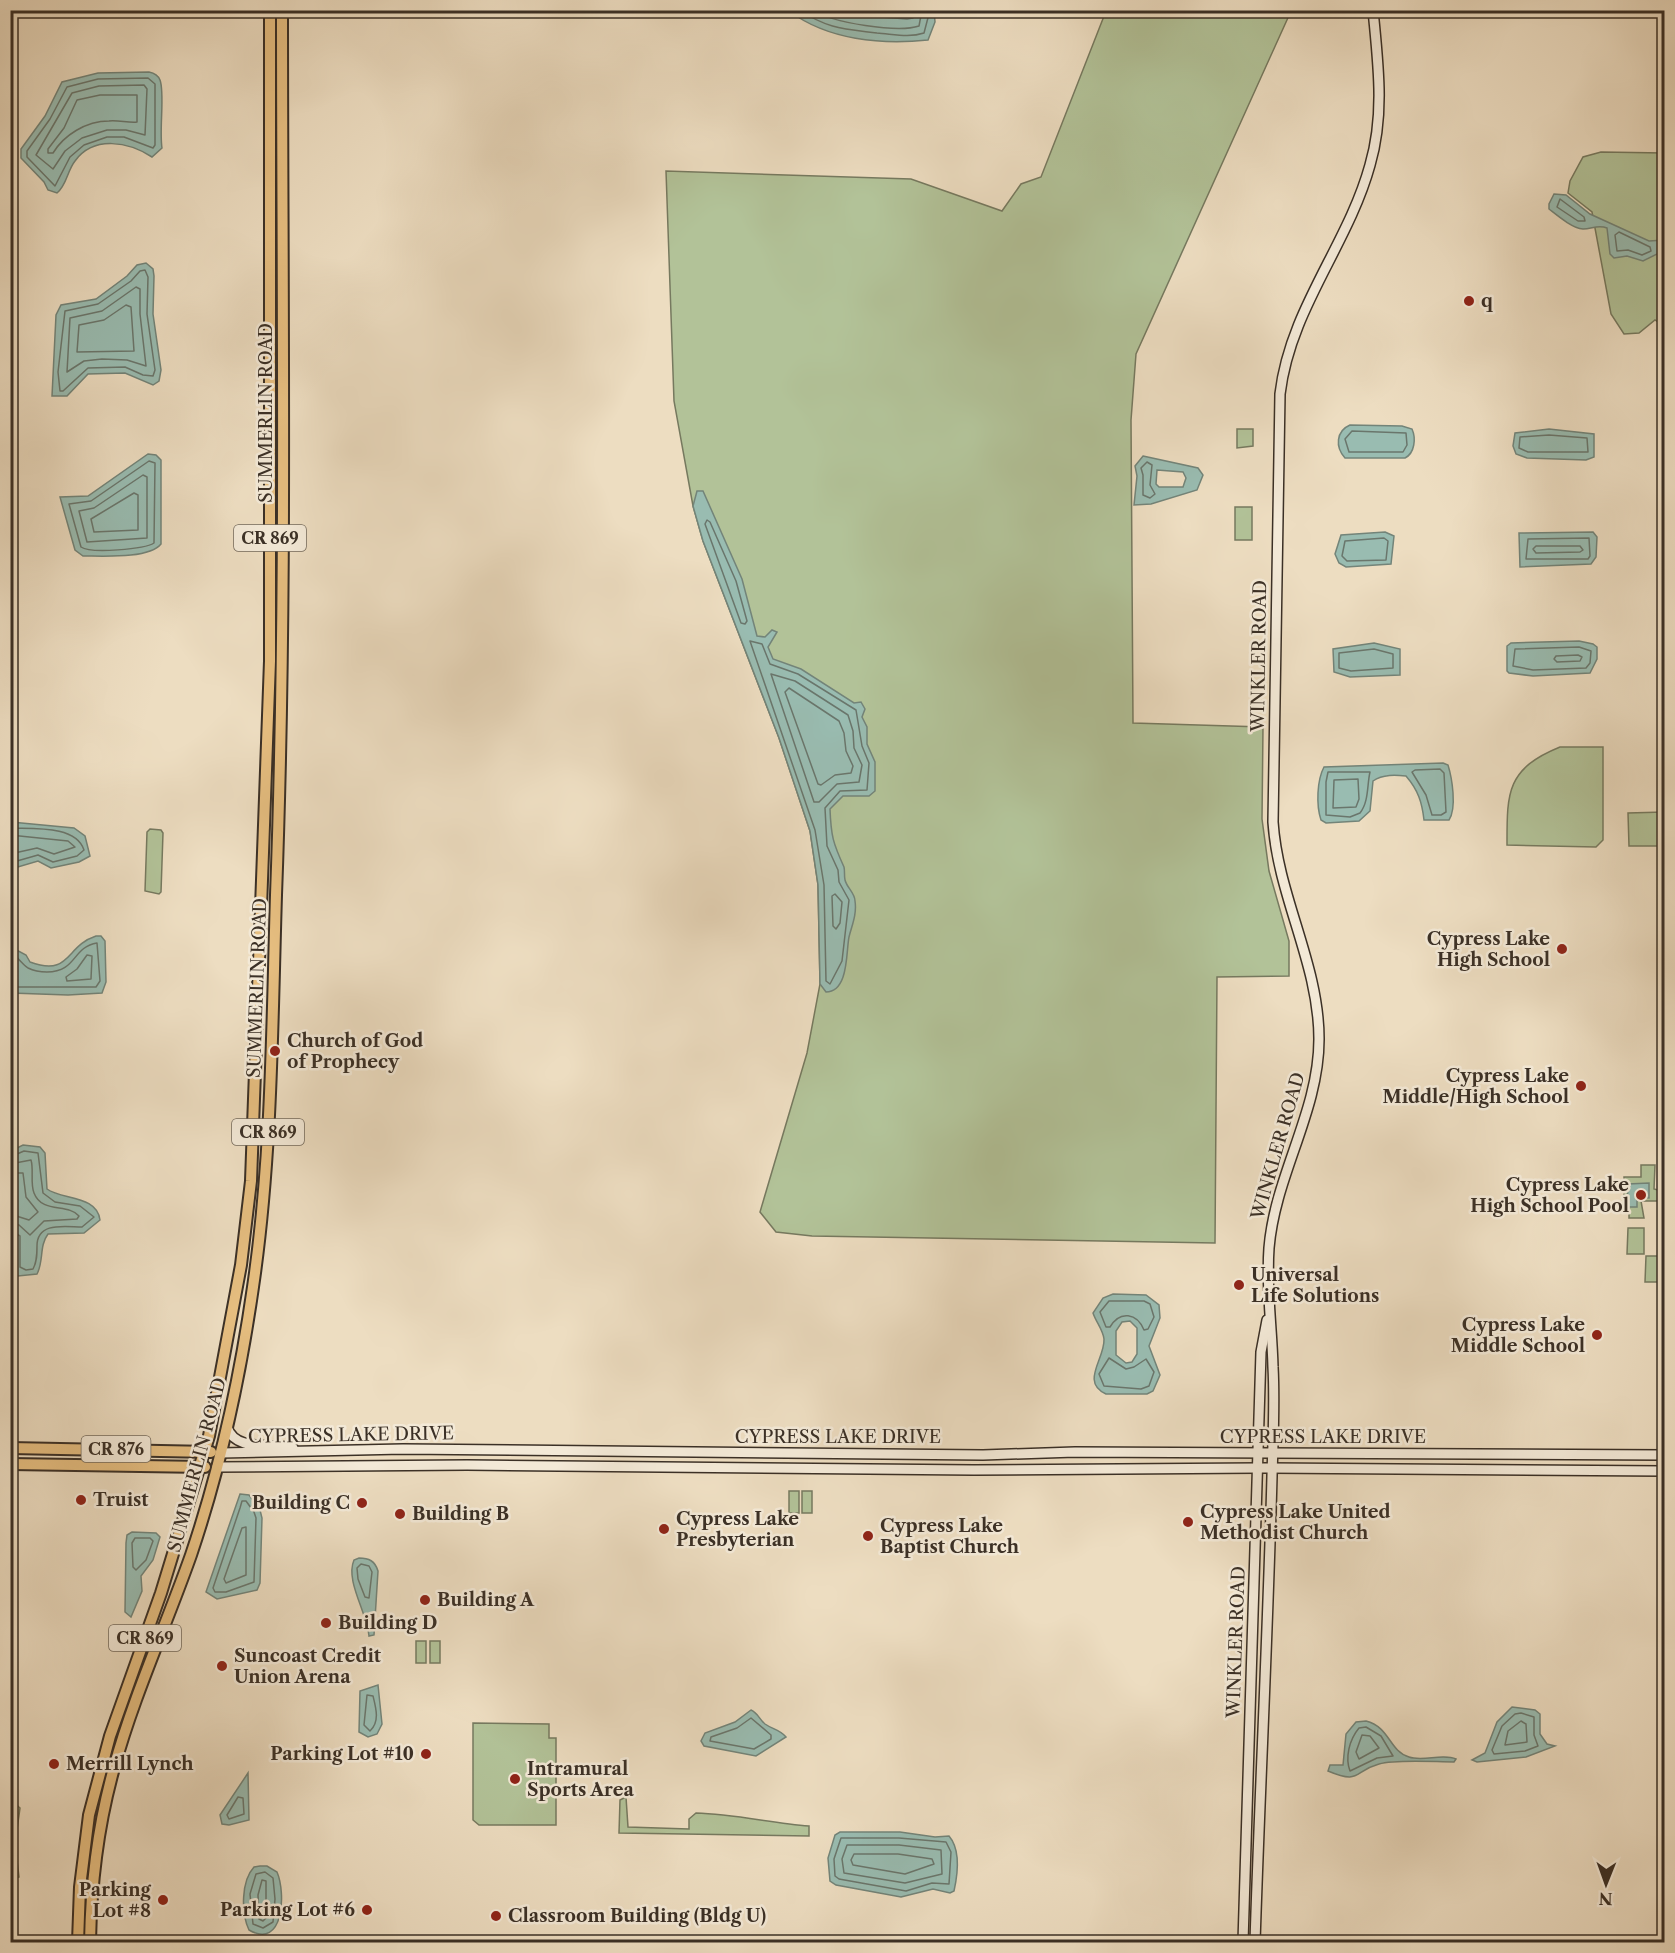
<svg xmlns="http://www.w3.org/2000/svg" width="1675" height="1953" font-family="'Libre Caslon Text',serif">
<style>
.green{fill:#b2c298;stroke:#76795f;stroke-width:1.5}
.water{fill:#99bcb1;stroke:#738479;stroke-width:1.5;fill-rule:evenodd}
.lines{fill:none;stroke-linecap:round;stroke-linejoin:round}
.shore{stroke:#6a766c;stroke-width:1.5}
.secondary-casing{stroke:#3b3026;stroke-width:12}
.primary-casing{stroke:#3b3026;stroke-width:14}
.secondary{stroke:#f3e9d7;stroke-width:9}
.primary{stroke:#e6be80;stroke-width:10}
.poi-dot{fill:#8f2418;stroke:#f3e9d7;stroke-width:2}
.labels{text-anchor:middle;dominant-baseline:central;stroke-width:5;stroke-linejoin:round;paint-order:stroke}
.shield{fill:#f3e9d7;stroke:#72685b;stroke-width:1.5}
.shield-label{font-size:16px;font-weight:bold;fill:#3b3026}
.poi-label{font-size:18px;font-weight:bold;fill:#3b3026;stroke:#f3e9d7;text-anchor:start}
.street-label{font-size:18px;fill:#3b3026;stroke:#f3e9d7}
</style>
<rect width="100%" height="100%" fill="#edddc1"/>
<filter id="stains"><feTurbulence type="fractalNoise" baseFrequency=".00333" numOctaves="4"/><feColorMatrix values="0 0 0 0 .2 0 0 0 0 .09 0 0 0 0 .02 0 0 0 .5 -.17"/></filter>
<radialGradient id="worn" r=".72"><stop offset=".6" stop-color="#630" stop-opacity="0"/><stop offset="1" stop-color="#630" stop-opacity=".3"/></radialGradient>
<g class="green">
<path d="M1106,11H1291L1136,354L1131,420L1133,723L1263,727L1262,819L1269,871L1289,941V976L1217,977L1215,1243L812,1236L776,1232L760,1212L807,1053L820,984L818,885L810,831L779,738L703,541L693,506L674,401L666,171L911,179L1002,211L1021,184L1041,177Z"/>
<path d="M1601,152L1664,153V326L1655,320L1639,333L1624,334L1611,314L1592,212L1568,193L1570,181L1583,157Z"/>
<path d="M1237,429H1253V446L1237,448Z"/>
<rect x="1235" y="507" width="17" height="33"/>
<path d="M1560,747H1603V840L1596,847L1507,845C1507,793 1506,769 1560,747Z"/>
<path d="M1664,812V846H1629L1628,813Z"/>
<path d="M150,829L161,830L163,833L161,892L159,894L145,891L147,832Z"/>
<path d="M1641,1165H1655L1654,1189L1658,1190V1201H1641L1644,1218H1629V1213H1624V1177H1641Z"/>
<path d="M1628,1228H1644V1254H1627Z"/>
<path d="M1646,1256H1662L1661,1282H1645Z"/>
<rect x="789" y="1491" width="10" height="22"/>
<rect x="802" y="1491" width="10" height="22"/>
<rect x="416" y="1641" width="10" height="22"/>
<rect x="430" y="1641" width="10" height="22"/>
<path d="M473,1723L549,1724V1738H556V1825H479L473,1820Z"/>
<path d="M626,1797L628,1827L689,1829V1819L696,1813C734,1814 771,1823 809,1826V1836L619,1833L620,1800Z"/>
<path d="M10,1799L20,1808L15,1844L19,1877L11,1880Z"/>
</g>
<g class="water">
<path d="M934,10L935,22L928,40C881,45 828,40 789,11Z"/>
<path d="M149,72C154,73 158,75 160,80C165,93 159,130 162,148L152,157C129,142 94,135 75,161C67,171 67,185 57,193L48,190L44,182L21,158V149L45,116L62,82L98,73Z"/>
<path d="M1554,194L1566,195L1590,214L1649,241L1664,240V254L1659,253L1643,261L1627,256L1614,258L1610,254L1607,228C1598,224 1592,229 1583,229C1572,228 1558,216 1549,209V204Z"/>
<path d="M146,263L153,269L154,276L153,314L161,370L159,381L153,385L125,373L88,374L67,396H52L56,315L61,305L96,299L127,276L137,265Z"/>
<path d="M1350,425L1402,426L1412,429C1416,438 1415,453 1405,458H1345C1335,447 1336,431 1350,425Z"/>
<path d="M1549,429L1594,434V457L1586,460L1527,458L1516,454L1513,446L1515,433Z"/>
<path d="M148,454L156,455L161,460V544C149,559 103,556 83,556L75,550L60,497L88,496Z"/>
<path d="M1143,456L1198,468L1203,475L1197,490L1151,504L1134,505L1137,476L1135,466ZM1157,470L1183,472L1186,478L1183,487H1159L1156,484Z"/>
<path d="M697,491H703L742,579L757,636L765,637L772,630L777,632L768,647L773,659L801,669L854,703L861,702L865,709L862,717L867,727V744L875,762V791L869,796H843L830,809C831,836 833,843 844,867C845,871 844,876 845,880C847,888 855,893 855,901C857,914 852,925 849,937C846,951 849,992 826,992L820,984L818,885L810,831L779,738L703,541L693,506Z"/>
<path d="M1385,532L1394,536L1391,564L1346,567L1339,563L1335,554L1341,535Z"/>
<path d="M1593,532L1597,537L1596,557L1591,564L1520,567L1519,533Z"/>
<path d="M1579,641L1593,644L1597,647V659L1590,673L1533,676L1509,673L1507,671V646L1511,643Z"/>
<path d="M1374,643L1400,649V675L1350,677L1334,672L1333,649Z"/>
<path d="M1443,763L1448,765C1452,778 1457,808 1449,820H1424C1422,802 1418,790 1406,776C1396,775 1383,774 1373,781L1370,811L1359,821L1326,823L1321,820C1316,805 1317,780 1324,767Z"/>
<path d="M11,822L74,828L85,836L90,856L79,862L51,868L38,861L11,869Z"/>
<path d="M96,936H101L105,941L106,982L102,993L68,995L11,993V947L26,955L30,962C71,977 65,946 96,936Z"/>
<path d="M23,1145L40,1147L45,1153L47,1189C62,1200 97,1195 100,1220L84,1233L48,1234C39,1246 44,1261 37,1274L18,1276L14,1268L15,1238L10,1234L11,1161L13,1150Z"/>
<path d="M1649,1183V1198L1637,1197V1207H1627L1628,1184Z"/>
<path d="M1113,1294L1146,1295L1159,1305L1160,1318L1149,1346L1160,1375L1153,1391L1147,1394H1106C1080,1382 1105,1359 1104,1339C1103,1330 1096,1322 1093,1313L1103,1298ZM1130,1321L1137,1328V1354L1132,1362L1126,1363L1116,1355V1331L1122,1322Z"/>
<path d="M240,1494L249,1495L260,1510L262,1518L260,1583L257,1590L217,1599L206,1592Z"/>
<path d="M132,1532L156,1533L160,1537L153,1560L141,1576L142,1591L131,1617L125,1612L126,1543L127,1535Z"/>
<path d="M359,1558C369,1558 375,1561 378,1571L374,1635L369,1636C367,1612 345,1581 354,1560Z"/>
<path d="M378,1685L382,1724L377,1734L368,1737L359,1732L360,1691Z"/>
<path d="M1512,1707L1535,1710L1540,1714V1734L1547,1744L1555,1746L1526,1757L1477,1762L1472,1760L1485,1753L1497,1722Z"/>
<path d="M751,1710C758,1713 759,1719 765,1724C772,1729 781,1730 786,1737L756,1756L704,1746L701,1741L705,1733L735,1722Z"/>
<path d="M1366,1721C1390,1727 1389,1751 1409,1757C1423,1762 1443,1753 1456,1759L1454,1762C1435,1762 1396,1759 1379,1764C1353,1771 1361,1785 1328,1771L1330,1765H1343L1346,1734L1356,1722Z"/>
<path d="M248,1773L249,1820L229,1825L222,1824L220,1815Z"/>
<path d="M840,1832H900L935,1837L949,1836C961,1850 958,1873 954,1891L950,1893L933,1889L901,1897L836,1885L830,1881L828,1858L835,1835Z"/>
<path d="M260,1866H267L277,1872C286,1893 284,1950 249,1930C241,1913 241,1881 254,1867Z"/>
</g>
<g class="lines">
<g class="shore">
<path d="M800,10C827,29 846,29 877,33C893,34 909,38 924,33L930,10"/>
<path d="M813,10C832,23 898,33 919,26L922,10"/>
<path d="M837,10L855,15L907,19L913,18V10"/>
<path d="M148,78L155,84V145L153,148L124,137H107L84,145L70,157L55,186L27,157V151L50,119L67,87L98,79Z"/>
<path d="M144,85L147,89L145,135L126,130H107L82,138L65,151L53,169L36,155L72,93L99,86Z"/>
<path d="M100,95H137V122C129,123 118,120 109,121C86,121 64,135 53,153H48V149L64,128L77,100Z"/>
<path d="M1560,199L1584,217L1585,221H1578L1557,207Z"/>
<path d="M1619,232L1650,247L1651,251L1642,255L1628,250L1617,251L1615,235Z"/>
<path d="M140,271L145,270L148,277L147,314L155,370L153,376L143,375L125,367L88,368L63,391H60L58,372L65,311L98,304L131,281Z"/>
<path d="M136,287L140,289V314L146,366L127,360L102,359L84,361L67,372L70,318L102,311Z"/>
<path d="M126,305L131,307L134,351L77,352L79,325L104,320Z"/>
<path d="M1352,431L1406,433L1407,445L1403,452H1349L1345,439Z"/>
<path d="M1549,435L1587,438L1588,452H1528L1519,448L1520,437Z"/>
<path d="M149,461L155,463L154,543C145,549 91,554 81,547L69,504L91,501Z"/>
<path d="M1147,462L1152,465L1150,485L1155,494L1150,498L1143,495V475L1141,468Z"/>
<path d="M143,475L147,477V538L87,542L79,511L94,508Z"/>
<path d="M134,493L138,495V530L94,532L91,519Z"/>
<path d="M707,520L710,522L736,581L747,621L745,624L741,623L705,524Z"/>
<path d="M1384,538L1388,541L1386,560L1347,561L1342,556L1345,541Z"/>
<path d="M1589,538L1590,556L1588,559H1526L1528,539Z"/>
<path d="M1536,546H1580L1583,550L1580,552L1536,553L1533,549Z"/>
<path d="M750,641L762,644L770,664L798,674L856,710L862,746L869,763L867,790L840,791L825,808L827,846L838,870L839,882L849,900L842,961L830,984L826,981L824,885L815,830Z"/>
<path d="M1579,647L1591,651L1590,663L1586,668L1533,670L1513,666L1515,649Z"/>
<path d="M1374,649L1393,654V668L1351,671L1339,668V653Z"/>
<path d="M1578,655L1582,657L1580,661L1557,662L1554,659L1556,656Z"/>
<path d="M771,674L795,681L848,715L853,731L854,748L862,765L859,782L837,784L819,802H814Z"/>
<path d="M789,688L839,721L844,733L846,751L853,766L851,773L835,775L821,785L818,784L785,692Z"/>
<path d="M1440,769L1444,773L1446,812L1441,815H1432L1426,795L1412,772L1415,770Z"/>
<path d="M1328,772H1370C1367,784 1369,802 1360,813L1350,817L1326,815V782Z"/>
<path d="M1358,779L1359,799L1356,807L1333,808L1334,780Z"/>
<path d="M10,828C33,829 76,825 84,850L77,856L53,862L38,855L10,863"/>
<path d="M10,835L68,841L75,847L54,854L37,848L10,854"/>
<path d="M835,894L842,902L840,923L836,929L833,926L832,896Z"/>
<path d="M10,952C18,957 22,964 28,968C34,971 40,972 47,972C77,972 72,947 97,943L100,981L96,987H10"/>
<path d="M87,955L92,956L91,979L67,981L66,977L77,969Z"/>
<path d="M10,1157L24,1151L38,1153L43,1193L55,1202L80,1206L94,1217L82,1227C66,1227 37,1221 37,1246C37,1254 37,1262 33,1269L26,1270L20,1267V1236L10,1230"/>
<path d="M10,1164L31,1160C34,1170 30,1183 34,1193C42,1214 68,1203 79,1216L77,1219L44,1221L30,1235L19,1225L10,1223"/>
<path d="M10,1173H23L26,1197L38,1212L29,1220L10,1214"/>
<path d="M1109,1301H1144L1150,1304L1154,1317L1148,1329L1144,1330C1137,1313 1120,1310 1110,1327H1106L1100,1312Z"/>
<path d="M1109,1358L1126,1369L1134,1367L1146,1359L1154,1372L1149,1386L1141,1389L1104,1386L1099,1374Z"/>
<path d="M246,1501L254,1512L256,1518L254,1582L226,1592H215L213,1588L240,1508L242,1501Z"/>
<path d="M246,1527V1575L226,1583L224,1579L242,1528Z"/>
<path d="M135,1538H150L153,1541L146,1560L136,1570L133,1567L132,1543Z"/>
<path d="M361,1564L369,1566L372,1572L369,1598L365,1597L358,1579L357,1568Z"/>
<path d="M367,1695L373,1696C376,1708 380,1722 370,1731L364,1725Z"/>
<path d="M1521,1713L1534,1717V1735L1538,1746L1525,1751L1494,1754L1492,1750L1502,1726L1515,1714Z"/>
<path d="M751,1718L771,1735V1739L754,1749L710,1741L711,1737L737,1728Z"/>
<path d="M1521,1721L1526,1724L1527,1742L1505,1745L1508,1731Z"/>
<path d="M1366,1727L1381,1736L1393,1756L1377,1758L1350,1771C1345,1758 1349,1740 1359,1728Z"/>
<path d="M1362,1735L1370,1736L1379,1748L1359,1759L1356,1752Z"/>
<path d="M238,1797L243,1798L244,1814L229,1819L227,1815Z"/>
<path d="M841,1838H899L946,1842L951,1852L949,1884L932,1883L906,1891L839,1879L835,1876L834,1859Z"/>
<path d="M847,1845H899L941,1850L942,1874L905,1883L844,1873L842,1859Z"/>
<path d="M854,1854H898L932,1859L934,1864L905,1874L853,1865L851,1860Z"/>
<path d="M265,1872L273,1878L275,1899L273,1922L263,1928L253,1924L250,1894L256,1874Z"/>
<path d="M262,1880L266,1881V1918L263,1921L259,1919L258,1895Z"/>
</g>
<defs>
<g id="secondary">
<path d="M227,1427C235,1452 271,1443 293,1448"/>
<path d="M221,1453L403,1449L983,1455L1075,1452L1664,1455"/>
<path d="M217,1467L467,1465L974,1470L1258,1468L1664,1471"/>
<path d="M1243,1942L1261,1352L1267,1320"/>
<path d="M1255,1942C1260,1787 1268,1631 1272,1476C1273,1440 1275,1403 1273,1367C1272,1327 1266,1288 1269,1248C1275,1175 1319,1112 1319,1039C1319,964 1278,897 1273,822L1280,394C1290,309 1348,245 1370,165C1385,114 1378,63 1373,10"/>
</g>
<g id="primary">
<path d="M10,1448L211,1452"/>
<path d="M10,1464L205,1467"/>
<path d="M78,1942L80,1887L89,1815L110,1736L161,1593L209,1436L241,1265L251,1181L270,661V10"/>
<path d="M90,1942C91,1883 98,1825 114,1768C134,1695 166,1626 191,1555C220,1469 240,1378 253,1287C272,1158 272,1026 276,895C287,600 282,305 282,10"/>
</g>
</defs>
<use href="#secondary" class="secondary-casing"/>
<use href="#primary" class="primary-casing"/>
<use href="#secondary" class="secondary"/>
<use href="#primary" class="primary"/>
</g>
<g class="poi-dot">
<circle cx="1469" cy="301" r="6"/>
<circle cx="1562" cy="949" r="6"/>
<circle cx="275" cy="1051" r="6"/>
<circle cx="1581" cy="1086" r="6"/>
<circle cx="1641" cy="1195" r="6"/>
<circle cx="1239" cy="1285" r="6"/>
<circle cx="1597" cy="1335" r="6"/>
<circle cx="81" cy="1500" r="6"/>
<circle cx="362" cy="1503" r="6"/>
<circle cx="400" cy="1514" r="6"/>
<circle cx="1188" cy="1522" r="6"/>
<circle cx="664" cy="1529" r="6"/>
<circle cx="868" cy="1536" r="6"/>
<circle cx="425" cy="1600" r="6"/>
<circle cx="326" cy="1623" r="6"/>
<circle cx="222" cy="1666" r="6"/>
<circle cx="426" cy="1754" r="6"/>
<circle cx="54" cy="1764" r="6"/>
<circle cx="515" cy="1779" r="6"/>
<circle cx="163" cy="1900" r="6"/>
<circle cx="367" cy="1910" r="6"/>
<circle cx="496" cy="1916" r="6"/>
</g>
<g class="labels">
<g class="shield">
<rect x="234" y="525" width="72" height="26" rx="4.5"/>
<rect x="232" y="1119" width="72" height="26" rx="4.5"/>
<rect x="81.5" y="1436" width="69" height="26" rx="4.5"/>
<rect x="109" y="1625" width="72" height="26" rx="4.5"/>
</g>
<g class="shield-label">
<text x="270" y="538">CR 869</text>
<text x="268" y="1132">CR 869</text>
<text x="116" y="1449">CR 876</text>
<text x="145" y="1638">CR 869</text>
</g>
<g class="poi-label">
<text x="1481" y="301">q</text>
<text x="1550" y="939" text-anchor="end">Cypress Lake<tspan x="1550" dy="21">High School</tspan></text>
<text x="287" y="1041">Church of God<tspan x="287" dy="21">of Prophecy</tspan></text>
<text x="1569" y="1076" text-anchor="end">Cypress Lake<tspan x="1569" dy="21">Middle/High School</tspan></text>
<text x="1629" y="1185" text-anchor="end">Cypress Lake<tspan x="1629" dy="21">High School Pool</tspan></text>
<text x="1251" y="1275">Universal<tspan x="1251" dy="21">Life Solutions</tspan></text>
<text x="1585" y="1325" text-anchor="end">Cypress Lake<tspan x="1585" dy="21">Middle School</tspan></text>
<text x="93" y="1500">Truist</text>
<text x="350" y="1503" text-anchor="end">Building C</text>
<text x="1200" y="1512">Cypress Lake United<tspan x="1200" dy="21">Methodist Church</tspan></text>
<text x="412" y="1514">Building B</text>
<text x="676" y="1519">Cypress Lake<tspan x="676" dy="21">Presbyterian</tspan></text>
<text x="880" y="1526">Cypress Lake<tspan x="880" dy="21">Baptist Church</tspan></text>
<text x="437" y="1600">Building A</text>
<text x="338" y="1623">Building D</text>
<text x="234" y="1656">Suncoast Credit<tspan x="234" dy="21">Union Arena</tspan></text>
<text x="414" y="1754" text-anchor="end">Parking Lot #10</text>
<text x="66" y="1764">Merrill Lynch</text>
<text x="527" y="1769">Intramural<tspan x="527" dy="21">Sports Area</tspan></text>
<text x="151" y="1890" text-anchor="end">Parking<tspan x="151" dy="21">Lot #8</tspan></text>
<text x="355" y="1910" text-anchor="end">Parking Lot #6</text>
<text x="508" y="1916">Classroom Building (Bldg U)</text>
</g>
<g class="street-label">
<text transform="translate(266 413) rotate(-90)">SUMMERLIN ROAD</text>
<text transform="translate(1259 656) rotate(-89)">WINKLER ROAD</text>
<text transform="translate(257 988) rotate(-88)">SUMMERLIN ROAD</text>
<text transform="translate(1278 1146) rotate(-74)">WINKLER ROAD</text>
<text transform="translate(351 1435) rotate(-1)">CYPRESS LAKE DRIVE</text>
<text x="838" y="1437">CYPRESS LAKE DRIVE</text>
<text x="1323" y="1437">CYPRESS LAKE DRIVE</text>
<text transform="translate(197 1465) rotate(-75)">SUMMERLIN ROAD</text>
<text transform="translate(1236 1642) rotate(-88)">WINKLER ROAD</text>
</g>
</g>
<rect width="1675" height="1953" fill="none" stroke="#edddc1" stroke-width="36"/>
<rect x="12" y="12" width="1651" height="1929" fill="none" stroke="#3b3026" stroke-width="3"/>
<rect x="18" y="18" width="1639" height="1917" fill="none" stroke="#3b3026" stroke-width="1.5"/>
<g transform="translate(1606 1884) rotate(181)" stroke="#f3e9d7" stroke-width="4.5" paint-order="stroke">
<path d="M0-4.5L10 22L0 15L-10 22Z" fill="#3b3026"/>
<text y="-9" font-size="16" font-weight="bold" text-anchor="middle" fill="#3b3026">N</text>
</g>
<rect width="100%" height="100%" filter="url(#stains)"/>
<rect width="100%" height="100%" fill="url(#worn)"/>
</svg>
